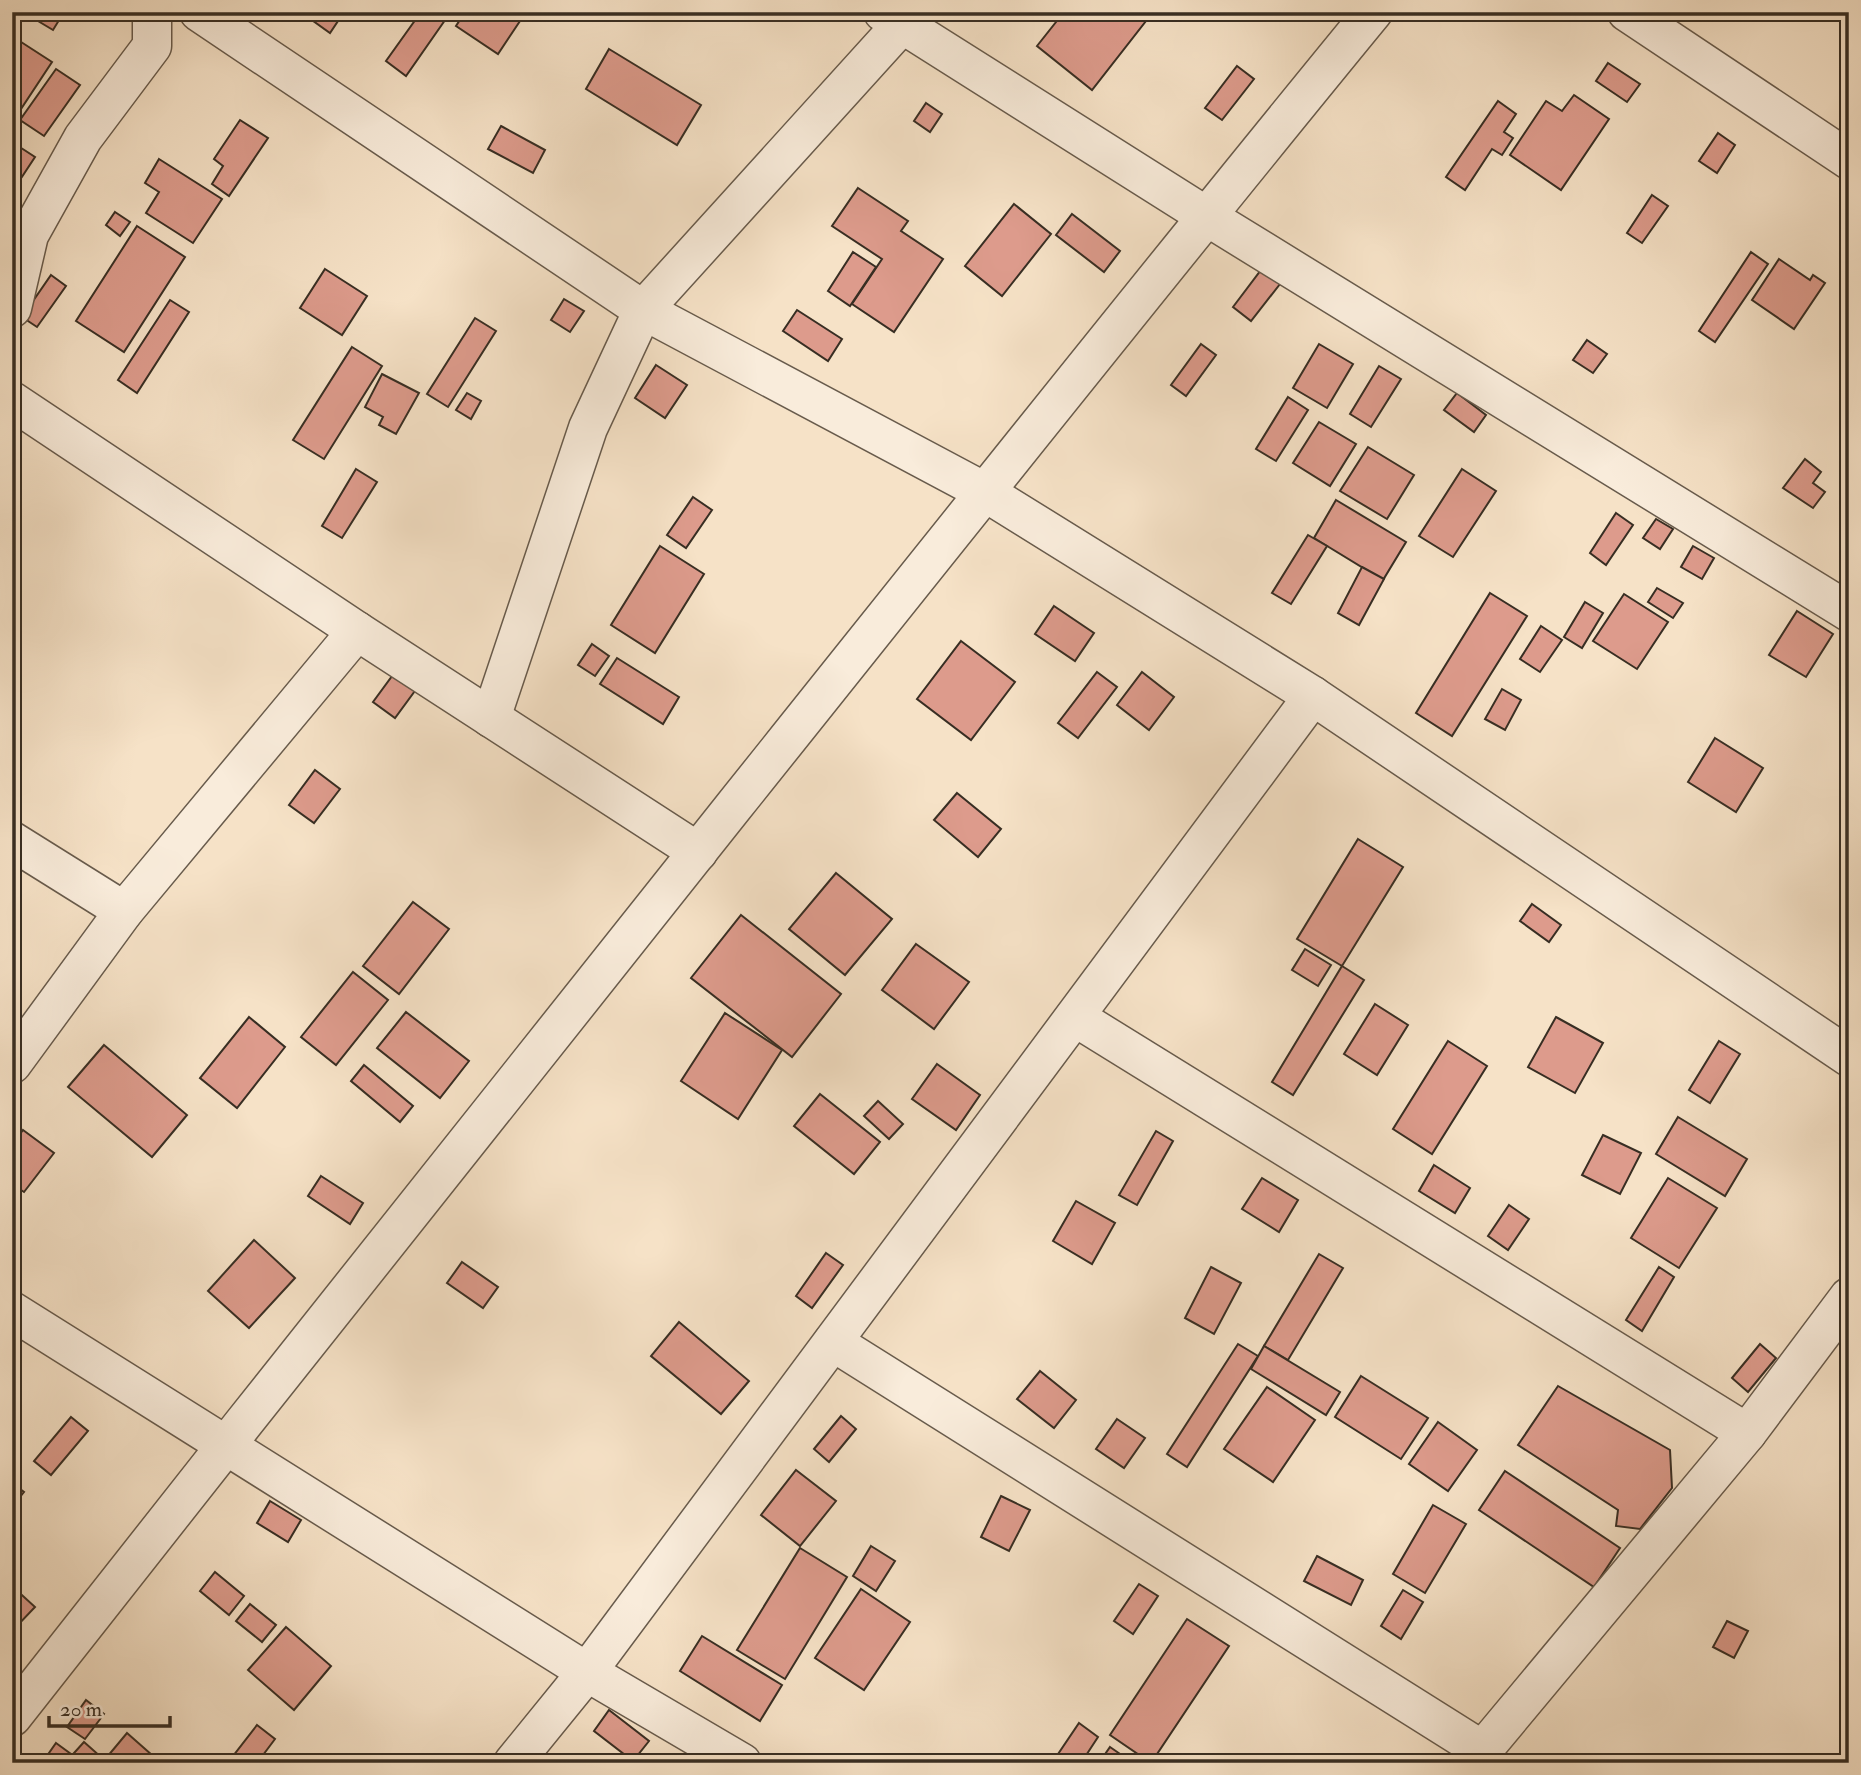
<svg xmlns="http://www.w3.org/2000/svg" width="1861" height="1775" font-family="'IM FELL Double Pica',serif">
<style>
.building{fill:#dd9b8c;stroke:#382e23;stroke-width:2}
.lines{fill:none;stroke-linecap:round;stroke-linejoin:round}
.minor-casing{stroke:#685b4c;stroke-width:41}
.minor{stroke:#f9ecdb;stroke-width:38}
</style>
<rect width="100%" height="100%" fill="#f6e2c7"/>
<filter id="stains"><feTurbulence type="fractalNoise" baseFrequency=".00286" numOctaves="4"/><feColorMatrix values="0 0 0 0 .2 0 0 0 0 .09 0 0 0 0 .02 0 0 0 .5 -.17"/></filter>
<radialGradient id="worn" r=".72"><stop offset=".6" stop-color="#630" stop-opacity="0"/><stop offset="1" stop-color="#630" stop-opacity=".3"/></radialGradient>
<g class="building">
<path d="M23,12H64L53,30Z"/>
<path d="M313,12H344L330,33L309,18Z"/>
<path d="M421,12L450,13L406,76L386,61Z"/>
<path d="M465,12H526L498,54L456,26Z"/>
<path d="M1064,12H1153L1092,90L1037,46Z"/>
<path d="M18,40L52,62L15,118L12,116V48Z"/>
<path d="M609,49L701,105L677,145L586,89Z"/>
<path d="M1608,63L1640,84L1627,102L1596,81Z"/>
<path d="M1237,66L1254,79L1222,120L1205,108Z"/>
<path d="M56,69L80,85L44,136L20,120Z"/>
<path d="M1574,95L1609,119L1561,190L1510,155L1546,101L1562,111Z"/>
<path d="M1498,101L1516,114L1504,132L1513,138L1502,155L1492,149L1465,190L1446,177Z"/>
<path d="M926,103L942,114L930,132L914,121Z"/>
<path d="M240,120L268,138L229,196L212,184L223,166L214,159Z"/>
<path d="M501,126L545,150L533,173L488,149Z"/>
<path d="M1718,133L1735,145L1717,173L1699,161Z"/>
<path d="M12,142L35,157L12,192Z"/>
<path d="M159,159L222,199L193,243L146,213L159,192L145,183Z"/>
<path d="M858,188L908,221L901,231L943,259L894,332L852,304L882,259L832,226Z"/>
<path d="M1652,195L1668,206L1642,243L1627,233Z"/>
<path d="M1014,204L1051,234L1002,296L965,266Z"/>
<path d="M115,212L130,222L120,236L106,225Z"/>
<path d="M1072,214L1120,251L1104,272L1056,235Z"/>
<path d="M137,226L185,257L124,352L76,321Z"/>
<path d="M853,252L876,267L850,306L828,291Z"/>
<path d="M1751,252L1768,264L1715,342L1699,331Z"/>
<path d="M1779,259L1810,280L1813,275L1825,283L1794,329L1752,300Z"/>
<path d="M325,269L367,296L342,335L300,308Z"/>
<path d="M1261,270L1280,284L1251,321L1233,307Z"/>
<path d="M51,275L66,286L37,327L22,317Z"/>
<path d="M564,299L584,311L570,332L551,320Z"/>
<path d="M170,300L189,312L137,393L118,380Z"/>
<path d="M797,310L842,339L828,361L783,331Z"/>
<path d="M475,318L496,331L448,407L427,394Z"/>
<path d="M1587,340L1607,354L1593,373L1573,360Z"/>
<path d="M1201,344L1216,355L1186,396L1171,385Z"/>
<path d="M1319,344L1353,364L1327,408L1293,388Z"/>
<path d="M352,347L382,366L324,459L293,440Z"/>
<path d="M656,365L687,385L665,418L635,398Z"/>
<path d="M1379,366L1401,379L1371,427L1350,414Z"/>
<path d="M382,374L419,393L396,434L379,425L383,417L365,407Z"/>
<path d="M467,393L481,401L471,419L456,410Z"/>
<path d="M1457,393L1486,415L1474,432L1444,410Z"/>
<path d="M1288,397L1308,410L1276,461L1256,449Z"/>
<path d="M1319,422L1356,444L1330,486L1293,463Z"/>
<path d="M1368,447L1414,475L1387,519L1340,491Z"/>
<path d="M1805,459L1821,472L1813,483L1825,492L1813,508L1783,488Z"/>
<path d="M356,469L377,482L342,538L322,526Z"/>
<path d="M1462,469L1496,491L1453,557L1419,536Z"/>
<path d="M693,497L712,510L686,548L667,535Z"/>
<path d="M1336,500L1406,542L1383,580L1314,538Z"/>
<path d="M1616,513L1633,525L1606,565L1590,553Z"/>
<path d="M1656,519L1673,529L1660,549L1643,538Z"/>
<path d="M1308,535L1327,546L1291,604L1272,593Z"/>
<path d="M660,546L704,574L655,653L611,625Z"/>
<path d="M1693,546L1714,558L1702,579L1681,567Z"/>
<path d="M1362,567L1384,579L1359,625L1338,613Z"/>
<path d="M1657,588L1683,603L1673,618L1648,602Z"/>
<path d="M1490,593L1527,616L1452,736L1416,713Z"/>
<path d="M1624,594L1668,622L1637,669L1593,641Z"/>
<path d="M1585,602L1603,613L1582,648L1564,637Z"/>
<path d="M1054,606L1094,633L1075,661L1035,634Z"/>
<path d="M1797,611L1833,634L1806,677L1769,655Z"/>
<path d="M1541,626L1562,640L1540,672L1520,659Z"/>
<path d="M961,641L1015,682L971,740L917,699Z"/>
<path d="M592,644L609,656L595,676L578,665Z"/>
<path d="M617,658L679,697L663,724L600,684Z"/>
<path d="M398,668L420,684L395,718L373,702Z"/>
<path d="M1097,672L1117,687L1078,738L1058,723Z"/>
<path d="M1142,672L1174,697L1149,730L1117,705Z"/>
<path d="M1502,689L1521,700L1505,730L1485,719Z"/>
<path d="M1715,738L1763,768L1736,812L1688,782Z"/>
<path d="M315,770L340,789L314,823L289,805Z"/>
<path d="M957,793L1001,829L978,857L934,820Z"/>
<path d="M1358,839L1403,867L1342,966L1297,939Z"/>
<path d="M836,873L892,919L845,975L789,929Z"/>
<path d="M413,902L449,929L399,994L363,966Z"/>
<path d="M1532,904L1561,925L1549,942L1520,921Z"/>
<path d="M741,915L841,994L792,1057L691,978Z"/>
<path d="M916,944L969,982L934,1029L882,990Z"/>
<path d="M1305,949L1331,965L1318,986L1292,970Z"/>
<path d="M1342,966L1364,980L1293,1095L1272,1082Z"/>
<path d="M353,972L388,1000L336,1065L301,1037Z"/>
<path d="M1375,1004L1408,1025L1377,1075L1344,1054Z"/>
<path d="M406,1012L469,1061L440,1098L377,1048Z"/>
<path d="M725,1013L782,1050L738,1119L681,1081Z"/>
<path d="M249,1017L285,1047L237,1108L200,1078Z"/>
<path d="M1556,1017L1603,1043L1575,1093L1528,1067Z"/>
<path d="M1448,1041L1487,1066L1432,1154L1393,1129Z"/>
<path d="M1719,1041L1740,1054L1710,1103L1689,1090Z"/>
<path d="M104,1045L187,1115L152,1157L68,1087Z"/>
<path d="M937,1064L980,1095L956,1130L912,1099Z"/>
<path d="M364,1065L413,1106L400,1122L351,1081Z"/>
<path d="M820,1094L880,1142L854,1174L794,1126Z"/>
<path d="M878,1101L903,1124L889,1139L864,1116Z"/>
<path d="M1678,1117L1747,1159L1725,1196L1656,1154Z"/>
<path d="M23,1130L54,1153L24,1192L12,1184V1145Z"/>
<path d="M1156,1131L1173,1141L1137,1205L1119,1195Z"/>
<path d="M1603,1135L1641,1153L1620,1194L1582,1175Z"/>
<path d="M1434,1165L1470,1188L1455,1213L1419,1191Z"/>
<path d="M321,1176L363,1203L350,1224L308,1196Z"/>
<path d="M1262,1178L1298,1200L1279,1232L1242,1209Z"/>
<path d="M1668,1178L1717,1208L1679,1268L1631,1238Z"/>
<path d="M1076,1201L1115,1223L1092,1264L1053,1241Z"/>
<path d="M1509,1205L1529,1219L1508,1250L1488,1236Z"/>
<path d="M254,1240L295,1278L249,1328L208,1291Z"/>
<path d="M826,1253L843,1265L812,1308L796,1296Z"/>
<path d="M1319,1254L1343,1268L1288,1360L1264,1346Z"/>
<path d="M462,1262L498,1287L483,1308L447,1283Z"/>
<path d="M1211,1267L1241,1283L1214,1334L1185,1318Z"/>
<path d="M1659,1267L1674,1277L1642,1331L1626,1320Z"/>
<path d="M679,1322L749,1381L721,1414L651,1356Z"/>
<path d="M1238,1344L1258,1356L1187,1467L1167,1454Z"/>
<path d="M1760,1344L1776,1358L1748,1392L1732,1378Z"/>
<path d="M1264,1346L1340,1392L1326,1415L1251,1369Z"/>
<path d="M1040,1371L1076,1400L1054,1428L1017,1399Z"/>
<path d="M1361,1376L1428,1418L1401,1459L1335,1417Z"/>
<path d="M1558,1386L1670,1450L1672,1488L1640,1529L1616,1526L1618,1510L1518,1445Z"/>
<path d="M1267,1387L1315,1420L1273,1482L1224,1449Z"/>
<path d="M841,1416L856,1429L829,1462L814,1449Z"/>
<path d="M71,1417L88,1431L51,1475L34,1461Z"/>
<path d="M1117,1419L1145,1438L1124,1468L1096,1449Z"/>
<path d="M1438,1422L1477,1450L1448,1491L1409,1464Z"/>
<path d="M796,1470L836,1501L800,1546L761,1515Z"/>
<path d="M1505,1471L1620,1548L1594,1587L1479,1510Z"/>
<path d="M12,1483L24,1492L12,1507Z"/>
<path d="M1001,1496L1030,1510L1009,1551L981,1537Z"/>
<path d="M270,1501L301,1520L288,1542L257,1523Z"/>
<path d="M1433,1505L1466,1524L1425,1593L1393,1574Z"/>
<path d="M871,1546L895,1561L876,1591L853,1576Z"/>
<path d="M800,1548L847,1577L785,1679L737,1650Z"/>
<path d="M1317,1556L1363,1580L1351,1605L1304,1581Z"/>
<path d="M215,1572L244,1596L229,1615L200,1591Z"/>
<path d="M1139,1584L1158,1596L1133,1634L1114,1621Z"/>
<path d="M12,1586L35,1607L17,1626L12,1622Z"/>
<path d="M861,1589L910,1622L864,1690L815,1658Z"/>
<path d="M1403,1590L1423,1602L1401,1639L1381,1626Z"/>
<path d="M250,1604L276,1625L262,1642L236,1621Z"/>
<path d="M1187,1619L1229,1646L1151,1763L1110,1735Z"/>
<path d="M1727,1621L1748,1631L1734,1658L1713,1647Z"/>
<path d="M286,1627L331,1666L294,1710L248,1670Z"/>
<path d="M702,1636L782,1685L760,1721L680,1671Z"/>
<path d="M86,1700L104,1714L85,1739L67,1727Z"/>
<path d="M609,1710L649,1741L633,1761L594,1731Z"/>
<path d="M1079,1723L1098,1737L1081,1763H1052Z"/>
<path d="M257,1725L275,1739L257,1763H233L230,1760Z"/>
<path d="M127,1733L161,1763H102Z"/>
<path d="M84,1742L101,1757L96,1763H65Z"/>
<path d="M56,1743L71,1754L65,1763H42Z"/>
<path d="M1110,1747L1133,1763H1099Z"/>
</g>
<g class="lines">
<defs>
<g id="minor">
<path d="M199,12L643,310L985,492L1313,696L1849,1057"/>
<path d="M883,12L1206,216L1849,612"/>
<path d="M1627,12L1849,160"/>
<path d="M12,308L29,235L83,138L152,46V12"/>
<path d="M12,401L357,631L698,852"/>
<path d="M491,718L588,428L643,310L913,12"/>
<path d="M12,841L124,911"/>
<path d="M1075,1017L1747,1433"/>
<path d="M12,1064L124,911L357,631"/>
<path d="M12,1311L587,1672L742,1763"/>
<path d="M833,1342L1482,1750"/>
<path d="M12,1717C251,1412 493,1109 734,806C946,541 1157,275 1373,12"/>
<path d="M513,1763L587,1672L1313,696"/>
<path d="M1472,1763L1747,1433L1849,1297"/>
</g>
</defs>
<use href="#minor" class="minor-casing"/>
<use href="#minor" class="minor"/>
</g>
<rect width="1861" height="1775" fill="none" stroke="#f6e2c7" stroke-width="42"/>
<rect x="14" y="14" width="1833" height="1747" fill="none" stroke="#382e23" stroke-width="3.5"/>
<rect x="21" y="21" width="1819" height="1733" fill="none" stroke="#382e23" stroke-width="2"/>
<path d="M49 1716v10h121v-10" fill="none" stroke="#382e23" stroke-width="3.5"/>
<text x="60" y="1716" font-size="21" fill="#382e23" stroke="#f9ecdb" stroke-width="5" paint-order="stroke">20 m</text>
<rect width="100%" height="100%" filter="url(#stains)"/>
<rect width="100%" height="100%" fill="url(#worn)"/>
</svg>
